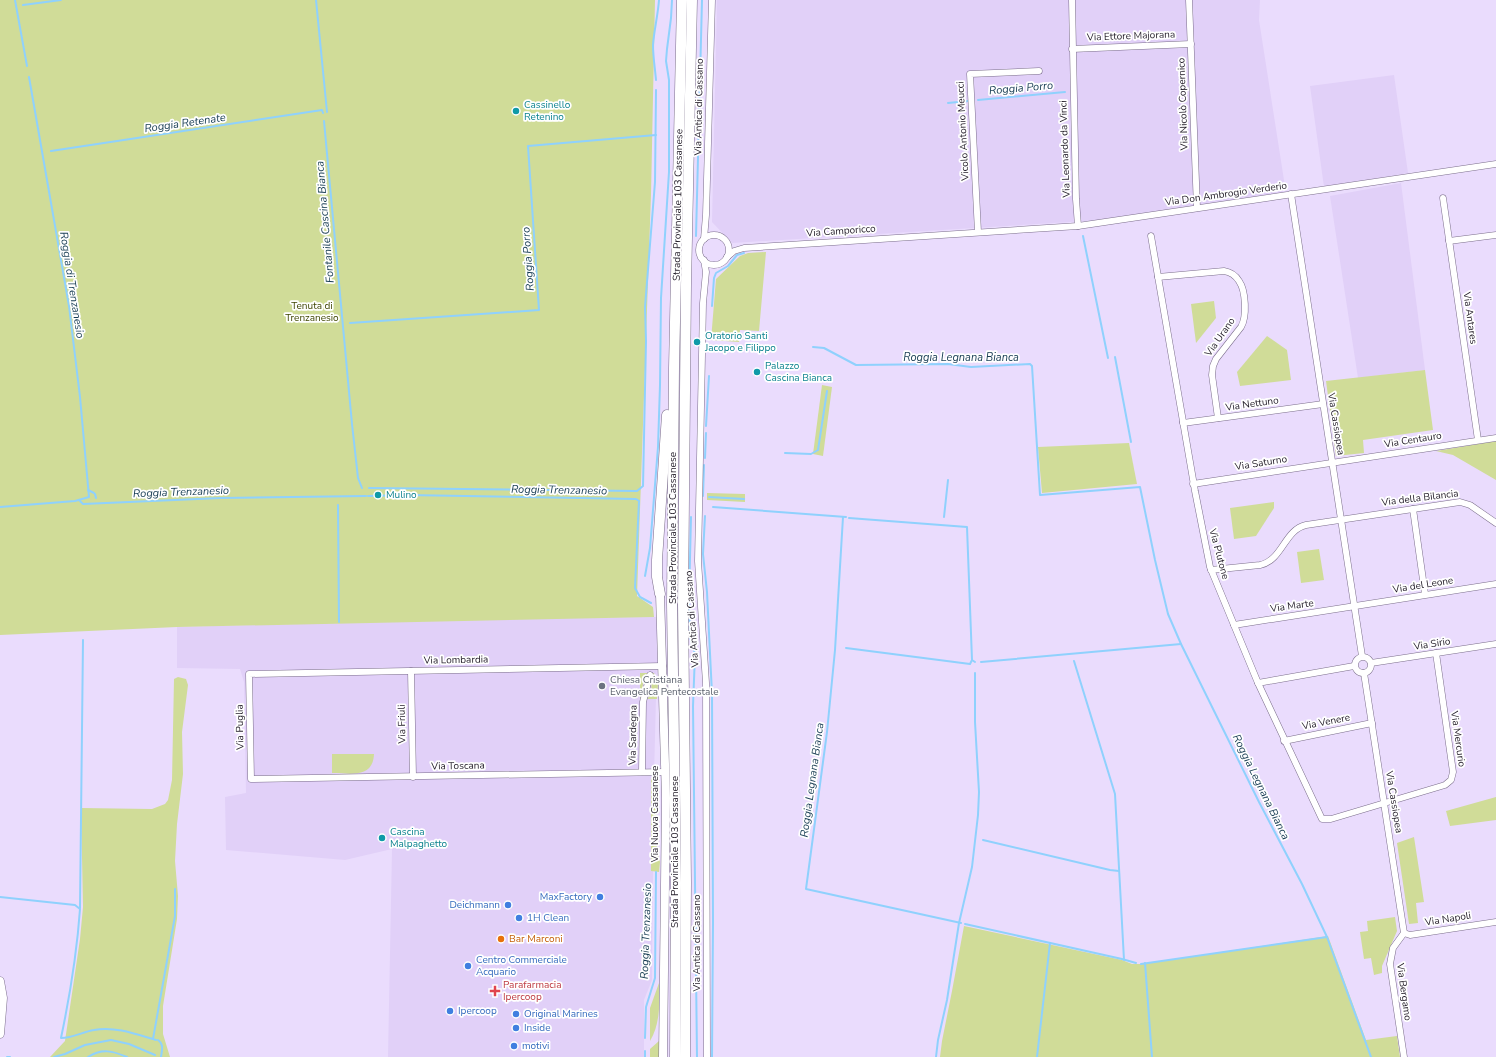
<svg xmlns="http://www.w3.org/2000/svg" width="1496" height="1057" font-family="'Nunito Sans',sans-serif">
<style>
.built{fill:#e1d0f8}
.green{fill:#d0dc98}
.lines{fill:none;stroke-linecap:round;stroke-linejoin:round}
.stream{stroke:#8fd1fd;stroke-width:2}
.minor-casing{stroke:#7b6e8b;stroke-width:7}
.tertiary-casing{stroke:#7b6e8b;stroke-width:9}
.trunk-casing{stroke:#7b6e8b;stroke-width:11}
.minor{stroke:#fff;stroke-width:6}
.tertiary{stroke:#fff;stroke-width:8}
.trunk{stroke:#fff;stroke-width:10}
.culture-dot{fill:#0f9aa8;stroke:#fff;stroke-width:1.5}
.worship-dot{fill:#6b7280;stroke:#fff;stroke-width:1.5}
.shop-dot{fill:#3f7fe0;stroke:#fff;stroke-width:1.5}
.food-dot{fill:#e8710a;stroke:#fff;stroke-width:1.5}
.health-dot{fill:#e0444e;stroke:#fff;stroke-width:1.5}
.labels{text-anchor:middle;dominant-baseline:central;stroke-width:3.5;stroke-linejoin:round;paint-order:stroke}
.street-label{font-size:10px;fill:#221c28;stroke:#fff}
.culture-label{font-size:10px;fill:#0d838f;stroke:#fff;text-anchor:start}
.park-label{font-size:10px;fill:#3e4500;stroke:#fff}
.worship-label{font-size:10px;fill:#5b616d;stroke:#fff;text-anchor:start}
.shop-label{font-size:10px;fill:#366cbe;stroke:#fff;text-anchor:start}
.food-label{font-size:10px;fill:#c56008;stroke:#fff;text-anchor:start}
.health-label{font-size:10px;fill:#be3a42;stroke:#fff;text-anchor:start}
.water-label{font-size:11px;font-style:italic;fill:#163b52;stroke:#fff}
</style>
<rect width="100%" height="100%" fill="#eadcfd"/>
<g class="built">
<path d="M717,0H1260L1259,20L1286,193L1102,220L732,243L712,222Z"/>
<path d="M1394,75L1408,173L1324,187L1310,86Z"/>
<path d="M1401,183L1425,370L1358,378L1330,196Z"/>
<path d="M658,617L654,777L652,980L644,1000V1057H388L392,849L345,860L226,850L225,797L246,793L244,682L240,669L177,668V627L343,623L436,619Z"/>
</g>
<g class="green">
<path d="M0,0H655L651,195L637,596L653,607L654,617L177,627L0,635Z"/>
<path d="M766,252L759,331L740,330L739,342L711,340L716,279L740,256L748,253Z"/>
<path d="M1214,301L1216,318L1196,343L1191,304Z"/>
<path d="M1267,336L1287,350L1291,380L1240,386L1237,372Z"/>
<path d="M1425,370L1433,430L1363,440L1364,453L1336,456L1326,381Z"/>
<path d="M822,385L832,387L823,456L813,454Z"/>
<path d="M1496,441V480L1453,455L1436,451Z"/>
<path d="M1129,443L1137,484L1042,493L1038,447Z"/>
<path d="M707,493L745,494V502L707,500Z"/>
<path d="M1274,502V508L1256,536L1234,539L1230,508Z"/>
<path d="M1319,549L1324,580L1301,583L1297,552Z"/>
<path d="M640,673H654L658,684L657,699H647L651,694L652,675L645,674L640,701Z"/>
<path d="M178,677L186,679L188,685L182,732L183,774L177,824L175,861L178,896L177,919L163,1006V1034L170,1057H50L65,1041L80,939L83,907L81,808L152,809L165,804L168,800L172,780L174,679Z"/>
<path d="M332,754H374C373,779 350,773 332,773Z"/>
<path d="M651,778L657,780L659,786L656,812L657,850L660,862L659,872L651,871Z"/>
<path d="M1496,797V820L1450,826L1446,811Z"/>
<path d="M1414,837L1424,902L1416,903L1418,923L1409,924L1397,843Z"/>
<path d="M1395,917L1397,931L1382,966V973L1374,975L1371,958L1364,959L1360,932L1368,931L1367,921Z"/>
<path d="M964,926L1122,960L1132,964H1141L1328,936L1366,1040L1397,1036L1400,1057H940L942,1041L952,991Z"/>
<path d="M659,983C660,1002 660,1025 650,1041V1008Z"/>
<path d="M659,1041V1057H650V1049Z"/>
</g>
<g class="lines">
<g class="stream">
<path d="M15,0L27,66"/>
<path d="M316,0L327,112"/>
<path d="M23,5L61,0"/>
<path d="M656,80C655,68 653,57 653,45C654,30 658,15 659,0"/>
<path d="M978,100L1065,92"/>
<path d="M948,103L968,101"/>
<path d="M324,121L352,424L358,478L362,488"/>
<path d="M51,151L322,110L323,113"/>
<path d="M696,236L702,0"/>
<path d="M1083,236L1108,358"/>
<path d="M712,306L714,278L716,273L728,266L737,255L744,253"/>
<path d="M350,323L539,310L528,146L656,135"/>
<path d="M813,347L824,348L856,365L948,364L971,367L1030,364L1032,366L1040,495L1140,487L1155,560L1168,614L1181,644L1259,802L1302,884L1327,937L1371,1057"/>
<path d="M1115,357L1131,442"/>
<path d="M706,426L709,376"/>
<path d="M785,453L811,454L818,450L827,391"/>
<path d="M705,458L706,433"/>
<path d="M369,488L637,491L643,486L646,341L645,307L655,182L656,90"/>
<path d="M88,490L94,493"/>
<path d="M95,494L96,498"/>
<path d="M368,496L406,495L636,499L639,501L635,588L640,597L651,603"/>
<path d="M703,496L704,465"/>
<path d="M709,497L744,499"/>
<path d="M79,500L83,504L221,498L366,496"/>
<path d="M338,505L339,622"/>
<path d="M0,507L75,501L89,497L80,397L69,306L29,77"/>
<path d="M713,507L846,517"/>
<path d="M705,516L703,554L707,592L712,694L713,923L712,1057"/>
<path d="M691,517L689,598L690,637L695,654L693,706L697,1057"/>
<path d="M843,517L835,650L827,732L806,889L961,923"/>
<path d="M944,517L948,480"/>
<path d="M849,518L967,527L972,660L975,662"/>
<path d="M645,576L650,548L658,447L660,385L661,298L669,172V80L666,61L667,49L671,18L672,0"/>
<path d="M846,648L970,664L972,660"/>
<path d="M1074,661L1115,794L1124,960"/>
<path d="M981,662L1181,644"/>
<path d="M983,840L1110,870L1119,871"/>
<path d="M0,897L75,905L80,909C77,952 70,995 61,1038C73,1038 82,1032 94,1030C115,1026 136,1034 156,1040"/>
<path d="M80,908L83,640"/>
<path d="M965,924L1122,959L1136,963"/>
<path d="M1145,963L1152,1057"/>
<path d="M1141,964L1327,937"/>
<path d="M645,1038L646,1007L655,978L656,872"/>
<path d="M153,1039L175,916V889"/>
<path d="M158,1040C164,1044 162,1050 161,1057"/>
<path d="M7,1057H10"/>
<path d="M54,1057L65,1054L85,1045L111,1040L129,1044L155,1055"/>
<path d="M88,1057C102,1048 113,1051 127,1057"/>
<path d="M645,1057V1051"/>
<path d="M936,1057L938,1040L947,1000L959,923L972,867L978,815L979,792L975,722V673"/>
<path d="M1037,1057L1050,943"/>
</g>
<defs>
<g id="minor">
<path d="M1072,0L1076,199L1078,226"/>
<path d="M1189,0L1197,208"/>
<path d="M1072,49L1191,44"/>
<path d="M1291,194L1362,656"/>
<path d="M1443,198L1478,440"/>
<path d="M978,232L970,74L1039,71"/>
<circle cx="714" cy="250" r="15"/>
<path d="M1151,236L1195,491L1210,567L1258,683L1322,819H1331L1445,785L1451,780L1453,772L1436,653"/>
<path d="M704,239L706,215L712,0"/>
<path d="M1449,241L1496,235"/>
<path d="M727,257L734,251L744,248L1078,226L1496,164"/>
<path d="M704,260L706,272L703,303L698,561L706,683L707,1057"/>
<path d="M1158,277L1224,271C1230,272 1236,276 1239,281C1246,291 1247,317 1241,327L1216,359L1213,366L1212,375L1218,418"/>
<path d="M1183,423L1323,404"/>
<path d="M1193,484L1496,438"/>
<path d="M1413,509L1425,594"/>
<path d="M1211,570L1260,565C1283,560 1284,530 1306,525L1460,502L1470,505L1496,523"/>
<path d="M1234,625L1496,584"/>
<circle cx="1363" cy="665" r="8"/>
<path d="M1371,663L1496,644"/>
<path d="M663,666L249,674L251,779L665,772"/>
<path d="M411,671L413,777"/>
<path d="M1364,673L1404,933"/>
<path d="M1258,683L1354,666"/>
<path d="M1284,741L1372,723"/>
<path d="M642,772L643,702L650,675"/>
<path d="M1404,933L1410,935L1496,922"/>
<path d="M1404,1057L1390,964L1393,948L1404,933"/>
</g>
<g id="tertiary">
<path d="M660,594L666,798L663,1057"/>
<path d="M0,981L3,998L0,1034"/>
</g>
<g id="trunk">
<path d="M660,594L657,577V560L667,415"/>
<path d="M675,1057L676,883L672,604L674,368L682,0"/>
<path d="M685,1057L686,882L683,604L686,285L692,0"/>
</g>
</defs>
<use href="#minor" class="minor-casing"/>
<use href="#tertiary" class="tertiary-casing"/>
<use href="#trunk" class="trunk-casing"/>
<use href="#minor" class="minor"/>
<use href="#tertiary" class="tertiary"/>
<use href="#trunk" class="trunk"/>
</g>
<g class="culture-dot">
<circle cx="516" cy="111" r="4"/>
<circle cx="697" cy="342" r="4"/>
<circle cx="757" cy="372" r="4"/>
<circle cx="378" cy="495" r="4"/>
<circle cx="382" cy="838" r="4"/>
</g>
<circle class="worship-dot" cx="602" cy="686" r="4"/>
<g class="shop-dot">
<circle cx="600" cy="897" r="4"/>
<circle cx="508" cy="905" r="4"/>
<circle cx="519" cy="918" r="4"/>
<circle cx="468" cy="966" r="4"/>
<circle cx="450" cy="1011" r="4"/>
<circle cx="516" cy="1014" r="4"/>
<circle cx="516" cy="1028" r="4"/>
<circle cx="514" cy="1046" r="4"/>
</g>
<circle class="food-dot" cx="501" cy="939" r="4"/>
<path class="health-dot" d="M493 985h4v4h4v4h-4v4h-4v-4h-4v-4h4z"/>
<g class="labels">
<g class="street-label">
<text transform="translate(1131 36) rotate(-2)">Via Ettore Majorana</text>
<text transform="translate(1183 104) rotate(-92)">Via Nicolò Copernico</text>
<text transform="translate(699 107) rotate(-89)">Via Antica di Cassano</text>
<text transform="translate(963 131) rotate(-93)">Vicolo Antonio Meucci</text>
<text transform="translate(1065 149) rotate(-92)">Via Leonardo da Vinci</text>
<text transform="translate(1226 194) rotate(-8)">Via Don Ambrogio Verderio</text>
<text transform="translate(678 205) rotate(-89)">Strada Provinciale 103 Cassanese</text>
<text transform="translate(841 231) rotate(-4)">Via Camporicco</text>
<text transform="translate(1470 318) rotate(82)">Via Antares</text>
<text transform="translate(1220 337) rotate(-55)">Via Urano</text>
<text transform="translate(1252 404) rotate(-8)">Via Nettuno</text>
<text transform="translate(1336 424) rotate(81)">Via Cassiopea</text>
<text transform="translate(1413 440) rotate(-9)">Via Centauro</text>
<text transform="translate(1261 463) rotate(-9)">Via Saturno</text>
<text transform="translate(1420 498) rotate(-7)">Via della Bilancia</text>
<text transform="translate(673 528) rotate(-90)">Strada Provinciale 103 Cassanese</text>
<text transform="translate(1219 554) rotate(75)">Via Plutone</text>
<text transform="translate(1423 585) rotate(-9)">Via del Leone</text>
<text transform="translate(1292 606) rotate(-8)">Via Marte</text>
<text transform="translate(692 619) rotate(-94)">Via Antica di Cassano</text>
<text transform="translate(1432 644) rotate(-9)">Via Sirio</text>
<text transform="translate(456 660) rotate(-1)">Via Lombardia</text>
<text transform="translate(1326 722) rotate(-11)">Via Venere</text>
<text transform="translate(402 724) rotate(-91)">Via Friuli</text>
<text transform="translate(240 727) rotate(-91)">Via Puglia</text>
<text transform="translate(633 735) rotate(-89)">Via Sardegna</text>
<text transform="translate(1458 739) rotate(82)">Via Mercurio</text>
<text transform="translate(458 766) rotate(-1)">Via Toscana</text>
<text transform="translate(1394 802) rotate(81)">Via Cassiopea</text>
<text transform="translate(655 814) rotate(-90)">Via Nuova Cassanese</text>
<text transform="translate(675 852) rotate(-90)">Strada Provinciale 103 Cassanese</text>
<text transform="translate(1448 919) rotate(-9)">Via Napoli</text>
<text transform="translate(697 943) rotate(-90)">Via Antica di Cassano</text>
<text transform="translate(1404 992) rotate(82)">Via Bergamo</text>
</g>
<g class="culture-label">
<text x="524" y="105">Cassinello<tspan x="524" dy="12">Retenino</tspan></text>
<text x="705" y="336">Oratorio Santi<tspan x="705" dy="12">Jacopo e Filippo</tspan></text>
<text x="765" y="366">Palazzo<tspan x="765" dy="12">Cascina Bianca</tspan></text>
<text x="386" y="495">Mulino</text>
<text x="390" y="832">Cascina<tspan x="390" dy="12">Malpaghetto</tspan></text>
</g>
<g class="park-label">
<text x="312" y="306">Tenuta di<tspan x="312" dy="12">Trenzanesio</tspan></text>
</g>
<g class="worship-label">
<text x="610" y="680">Chiesa Cristiana<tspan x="610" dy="12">Evangelica Pentecostale</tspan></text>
</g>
<g class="shop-label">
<text x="592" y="897" text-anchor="end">MaxFactory</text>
<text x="500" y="905" text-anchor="end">Deichmann</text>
<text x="527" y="918">1H Clean</text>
<text x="476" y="960">Centro Commerciale<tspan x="476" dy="12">Acquario</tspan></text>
<text x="458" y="1011">Ipercoop</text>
<text x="524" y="1014">Original Marines</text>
<text x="524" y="1028">Inside</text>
<text x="522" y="1046">motivi</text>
</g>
<g class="food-label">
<text x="509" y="939">Bar Marconi</text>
</g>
<g class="health-label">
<text x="503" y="985">Parafarmacia<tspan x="503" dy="12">Ipercoop</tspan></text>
</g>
<g class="water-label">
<text transform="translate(1021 88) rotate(-5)">Roggia Porro</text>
<text transform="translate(185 123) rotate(-8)">Roggia Retenate</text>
<text transform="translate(325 222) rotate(-95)">Fontanile Cascina Bianca</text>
<text transform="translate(528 259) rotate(-94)">Roggia Porro</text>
<text transform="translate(72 285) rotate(81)">Roggia di Trenzanesio</text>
<text x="961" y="357">Roggia Legnana Bianca</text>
<text transform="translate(559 490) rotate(1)">Roggia Trenzanesio</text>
<text transform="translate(181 492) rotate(-2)">Roggia Trenzanesio</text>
<text transform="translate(812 780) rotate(-82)">Roggia Legnana Bianca</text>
<text transform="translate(1261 787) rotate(64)">Roggia Legnana Bianca</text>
<text transform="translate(646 931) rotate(-88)">Roggia Trenzanesio</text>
</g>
</g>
</svg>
